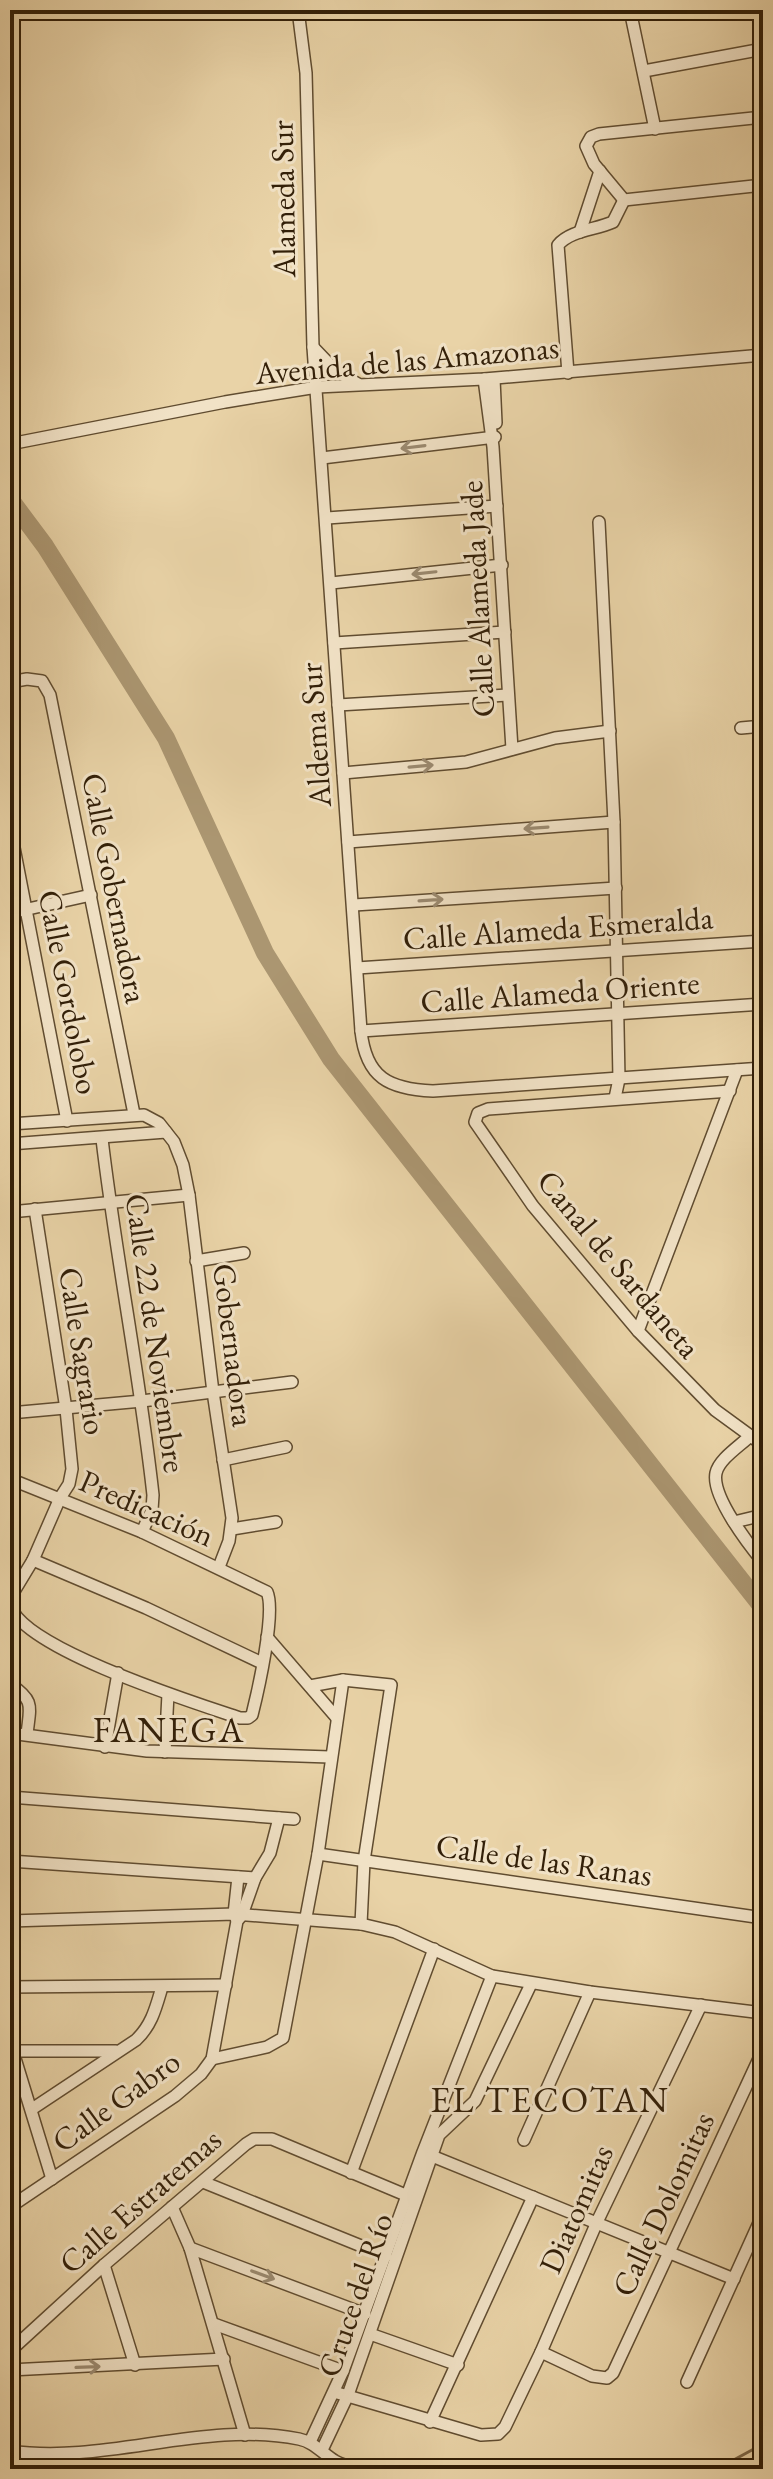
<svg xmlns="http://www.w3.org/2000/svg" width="773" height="2479" font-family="'EB Garamond',serif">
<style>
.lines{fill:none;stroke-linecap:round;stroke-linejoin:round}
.stream{stroke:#7b6647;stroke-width:3}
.river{stroke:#ab9671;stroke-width:18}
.minor-casing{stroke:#604c30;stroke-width:14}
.minor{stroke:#f1e2c6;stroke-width:11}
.oneway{stroke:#9b8a70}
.labels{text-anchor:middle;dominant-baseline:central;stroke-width:6;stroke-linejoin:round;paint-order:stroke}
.street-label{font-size:32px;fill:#321f08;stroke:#f1e2c6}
.quarter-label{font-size:36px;letter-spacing:2px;fill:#321f08;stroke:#f1e2c6}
</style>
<rect width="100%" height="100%" fill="#e9d3a7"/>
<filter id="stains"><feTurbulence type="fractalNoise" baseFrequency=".0025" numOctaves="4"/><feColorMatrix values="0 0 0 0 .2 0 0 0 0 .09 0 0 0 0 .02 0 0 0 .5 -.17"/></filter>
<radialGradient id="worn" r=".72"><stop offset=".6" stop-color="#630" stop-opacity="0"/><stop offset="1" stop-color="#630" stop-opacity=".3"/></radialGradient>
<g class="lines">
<path class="stream" d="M717,2469L763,2444"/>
<path class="river" d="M10,499L45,546L166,738L265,953L331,1059L763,1608"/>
<defs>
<g id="minor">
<path d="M298,10L306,73L313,347L361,1031C366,1078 389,1089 433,1091L763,1068"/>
<path d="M630,10L655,129"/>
<path d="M644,71L763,49"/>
<path d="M763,117L599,134L591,137L586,146L594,164L624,200L763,185"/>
<path d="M580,232L600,171"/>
<path d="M313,347L336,371L358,384"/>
<path d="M568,373L558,245C571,230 595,230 613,222L624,200"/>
<path d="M484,379L493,447L512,749"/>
<path d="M494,379L496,423"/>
<path d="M10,444L225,402L317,387L484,379L763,355"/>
<path d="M322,458L495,437"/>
<path d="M327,518L497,506"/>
<path d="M599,522L614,822L619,1079L615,1098"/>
<path d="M331,583L502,565"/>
<path d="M334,643L505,632"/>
<path d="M10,682L27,679L42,681L50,695L134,1114"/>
<path d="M338,705L508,695"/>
<path d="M741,728L763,726"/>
<path d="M343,773L466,762L555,738L610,731"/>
<path d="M10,827L67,1121"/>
<path d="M348,842L614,822"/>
<path d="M354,905L616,888"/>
<path d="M10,913L91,895"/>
<path d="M357,968L763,941"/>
<path d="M361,1031L763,1004"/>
<path d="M730,1091L488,1109L478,1113L475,1122L533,1206L638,1331L715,1410L763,1445"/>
<path d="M10,1124L144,1115L159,1123L174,1142L183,1165L189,1195L213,1392L232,1518L229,1541L219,1567"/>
<path d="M102,1139C116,1258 140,1376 153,1495L152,1510L142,1532"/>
<path d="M10,1144L166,1132"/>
<path d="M10,1212L189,1195"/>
<path d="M196,1261L244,1253"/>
<path d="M638,1331L737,1070"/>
<path d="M10,1413L142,1401L292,1382"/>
<path d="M750,1436C740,1446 719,1459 716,1473C711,1496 749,1545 763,1562"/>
<path d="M223,1460L286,1447"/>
<path d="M10,1479L142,1532L267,1592C276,1612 258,1691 252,1715L248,1718H240C195,1703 23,1649 10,1605"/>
<path d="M734,1522L763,1515"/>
<path d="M232,1529L276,1522"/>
<path d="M33,1560L146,1608L262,1663"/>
<path d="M10,1598L33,1560L60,1498L69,1484L72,1469L66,1409L35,1209"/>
<path d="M267,1637L336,1717"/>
<path d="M10,1684C35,1701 30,1706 27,1734"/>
<path d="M310,1686L343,1680L391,1685L364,1861L361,1924"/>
<path d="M10,1733L147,1751L330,1757"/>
<path d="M105,1747L118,1673"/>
<path d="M165,1752L168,1694"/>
<path d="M10,1797L294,1819"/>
<path d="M318,1854L763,1918"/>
<path d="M10,1861L255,1878"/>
<path d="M237,1920L234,1914L238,1877"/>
<path d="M10,1921L234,1914L361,1924L395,1932L492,1976L590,1992L763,2013"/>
<path d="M10,1987L226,1985"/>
<path d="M10,2042L52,2179"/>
<path d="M13,2051H116"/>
<path d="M212,2059L267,2047L283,2038L318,1854L343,1680"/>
<path d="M32,2109L136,2040C152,2025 156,2007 162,1987"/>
<path d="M524,2140L590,1992"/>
<path d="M427,2154L734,2279"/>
<path d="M351,2173L434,1949"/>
<path d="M203,2182L386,2256"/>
<path d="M10,2207L175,2096L201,2074L212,2059L237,1921L242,1915L255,1878L270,1853L279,1818"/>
<path d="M172,2207L190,2248L245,2435"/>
<path d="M190,2248L365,2314"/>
<path d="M104,2265L135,2365"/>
<path d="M214,2324L343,2371"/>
<path d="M370,2334L458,2365"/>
<path d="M10,2351L104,2265L246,2144L254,2139H272L408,2196"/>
<path d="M541,2352L592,2376L607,2378L613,2373L763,2050"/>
<path d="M10,2370L224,2359"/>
<path d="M687,2382L763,2214"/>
<path d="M334,2392L481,2435L498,2434L505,2427L541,2352L597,2222L701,2005"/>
<path d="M430,2422L533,2197"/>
<path d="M310,2442L343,2371L423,2152L492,1976"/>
<path d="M322,2450L348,2395L439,2135L475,2101L531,1984"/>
<path d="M10,2451C106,2465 203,2420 299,2439C314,2442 322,2453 335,2461C342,2465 350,2467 358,2469"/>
</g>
</defs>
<use href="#minor" class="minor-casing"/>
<use href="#minor" class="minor"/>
</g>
<defs><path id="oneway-shaft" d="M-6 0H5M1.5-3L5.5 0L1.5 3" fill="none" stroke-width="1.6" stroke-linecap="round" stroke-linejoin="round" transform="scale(2)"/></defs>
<g class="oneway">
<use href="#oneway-shaft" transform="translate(413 447) rotate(173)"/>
<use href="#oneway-shaft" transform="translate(424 573) rotate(174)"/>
<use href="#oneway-shaft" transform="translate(421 766) rotate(-5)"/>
<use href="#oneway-shaft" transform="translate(536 828) rotate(176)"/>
<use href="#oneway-shaft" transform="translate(431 900) rotate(-4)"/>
<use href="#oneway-shaft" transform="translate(263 2275) rotate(20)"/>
<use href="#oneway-shaft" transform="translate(88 2367) rotate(-2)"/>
</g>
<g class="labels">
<g class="street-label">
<text transform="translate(283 199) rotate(-91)">Alameda Sur</text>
<text transform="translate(407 360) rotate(-5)">Avenida de las Amazonas</text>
<text transform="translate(477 599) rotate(-93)">Calle Alameda Jade</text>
<text transform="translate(315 735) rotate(-94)">Aldema Sur</text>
<text transform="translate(115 888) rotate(79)">Calle Gobernadora</text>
<text transform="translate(558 928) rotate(-4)">Calle Alameda Esmeralda</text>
<text transform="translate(69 992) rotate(79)">Calle Gordolobo</text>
<text transform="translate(560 992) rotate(-4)">Calle Alameda Oriente</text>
<text transform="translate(619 1264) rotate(50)">Canal de Sardaneta</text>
<text transform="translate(156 1333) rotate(82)">Calle 22 de Noviembre</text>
<text transform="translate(234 1345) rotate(83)">Gobernadora</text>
<text transform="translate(83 1351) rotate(81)">Calle Sagrario</text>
<text transform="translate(147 1508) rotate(24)">Predicación</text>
<text transform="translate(544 1860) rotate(8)">Calle de las Ranas</text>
<text transform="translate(116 2101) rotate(-36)">Calle Gabro</text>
<text transform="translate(140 2201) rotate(-41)">Calle Estratemas</text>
<text transform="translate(663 2204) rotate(-65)">Calle Dolomitas</text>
<text transform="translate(576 2209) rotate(-66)">Diatomitas</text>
<text transform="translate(355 2295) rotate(-71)">Cruce del Río</text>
</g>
<g class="quarter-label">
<text x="169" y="1729">FANEGA</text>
<text x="550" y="2099">EL TECOTAN</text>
</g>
</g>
<rect width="773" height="2479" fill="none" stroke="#e9d3a7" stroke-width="40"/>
<rect x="12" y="12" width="749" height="2455" fill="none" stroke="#321f08" stroke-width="4"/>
<rect x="20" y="20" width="733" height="2439" fill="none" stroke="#321f08" stroke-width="2"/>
<rect width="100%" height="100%" filter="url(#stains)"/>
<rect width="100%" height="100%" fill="url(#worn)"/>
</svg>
